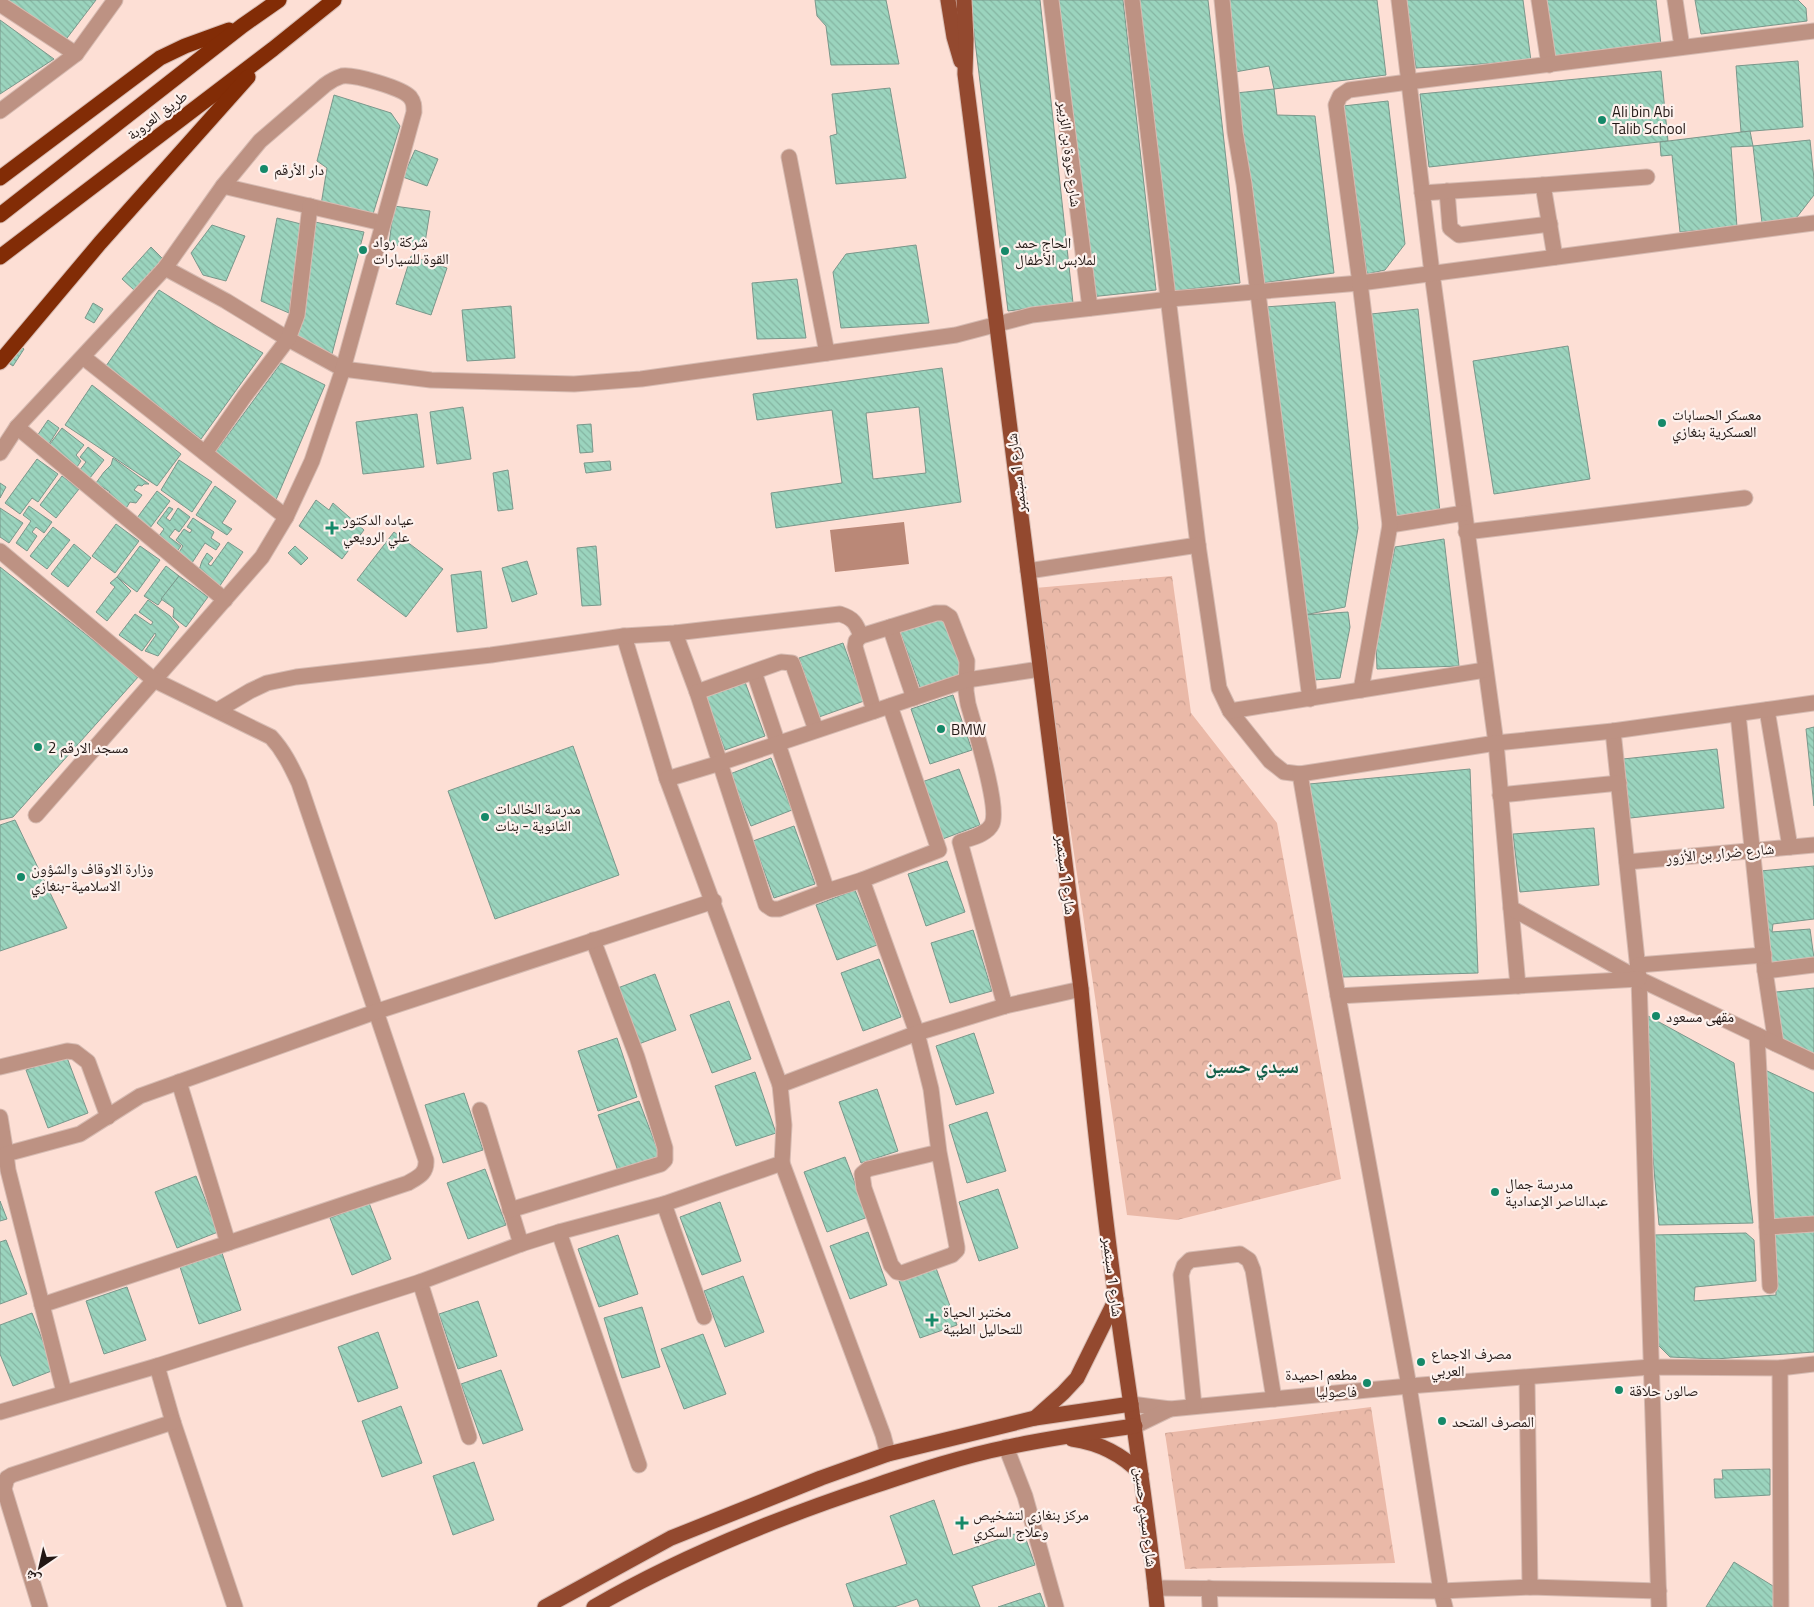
<svg xmlns="http://www.w3.org/2000/svg" width="1814" height="1607" font-family="'Titillium Web','Noto Naskh Arabic',sans-serif">
<style>
.park{fill:url(#park-crowns)}
.water{fill:#ba8877}
.building{fill:url(#building-back-hatch);stroke:#7a978b;fill-rule:evenodd}
.lines{fill:none;stroke-linecap:round;stroke-linejoin:round}
.minor-casing{stroke:#d6bbb2;stroke-width:17}
.major-casing{stroke:#d6bbb2;stroke-width:17}
.highway-casing{stroke:#d6bbb2;stroke-width:17}
.minor{stroke:#bd9283;stroke-width:15}
.major{stroke:#93492f;stroke-width:15}
.highway{stroke:#822c06;stroke-width:15}
.poi-dot{fill:#158969;stroke:#fdf1ed;stroke-width:2}
.labels{text-anchor:middle;dominant-baseline:central;stroke-width:4.5;stroke-linejoin:round;paint-order:stroke}
.poi-label{font-size:15px;fill:#221714;stroke:#fdf1ed;text-anchor:start}
.street-label{font-size:15px;fill:#221714;stroke:#fdf1ed}
.district-label{font-size:20px;font-weight:bold;fill:#125e48;stroke:#fdf1ed}
</style>
<defs>
<pattern id="park-crowns" width="20" height="18" patternUnits="userSpaceOnUse" patternTransform="scale(1.25)"><rect width="20" height="18" fill="#eab9a8"/><path d="M2 6a3 3 0 1 1 6 0M12 15a3 3 0 1 1 6 0" fill="none" stroke="#c89e90"/></pattern>
<pattern id="building-back-hatch" width="6" height="6" patternUnits="userSpaceOnUse" patternTransform="scale(1.25)"><rect width="6" height="6" fill="#9bd4be"/><path d="M-1 5l2 2M0 0l6 6M5-1l2 2" fill="none" stroke="#85b5a2"/></pattern>
</defs>
<rect width="100%" height="100%" fill="#fddfd5"/>
<g class="park">
<path d="M1172,576L1191,713L1277,823L1341,1179L1177,1220L1127,1215L1035,588Z"/>
<path d="M1371,1407L1395,1563L1185,1569L1165,1433Z"/>
</g>
<path class="water" d="M904,522L909,564L835,572L830,530Z"/>
<g class="building">
<path d="M7,0H96L64,42Z"/>
<path d="M815,0H886L899,64L831,65L826,26L817,16Z"/>
<path d="M970,0H1040L1073,303L1008,311Z"/>
<path d="M1054,0H1123L1156,290L1090,297Z"/>
<path d="M1138,0H1208L1240,283L1174,291Z"/>
<path d="M1229,0H1377L1386,75L1274,89L1269,66L1235,72Z"/>
<path d="M1406,0H1523L1531,61L1416,68Z"/>
<path d="M1546,0H1656L1661,45L1553,56Z"/>
<path d="M1695,0H1798L1806,8L1807,21L1701,34Z"/>
<path d="M0,20L54,59L0,94Z"/>
<path d="M1798,61L1803,127L1741,132L1736,66Z"/>
<path d="M1661,71L1668,141L1429,167L1420,94Z"/>
<path d="M890,88L906,178L836,184L830,136L837,134L832,94Z"/>
<path d="M1274,89L1277,115L1315,116L1334,273L1262,283L1236,93Z"/>
<path d="M334,95L391,113L400,126L373,214L321,205L327,168L317,161Z"/>
<path d="M1388,101L1405,244L1385,270L1367,274L1343,106Z"/>
<path d="M1750,131L1753,146L1731,147L1737,227L1680,232L1672,155L1661,156L1660,142Z"/>
<path d="M1810,140L1814,179V195L1797,217L1788,220L1762,223L1753,146Z"/>
<path d="M415,150L438,159L427,186L403,177Z"/>
<path d="M394,206L430,211L424,249L389,244Z"/>
<path d="M277,218L301,224L289,313L261,301Z"/>
<path d="M315,222L364,232L332,354L294,336Z"/>
<path d="M212,225L245,236L226,281L203,275L191,253Z"/>
<path d="M916,245L929,323L841,328L833,272L846,254Z"/>
<path d="M151,247L163,259L134,290L122,279Z"/>
<path d="M411,256L447,268L431,315L396,304Z"/>
<path d="M797,279L806,338L757,339L752,283Z"/>
<path d="M159,290L216,326L263,353L201,439L106,366Z"/>
<path d="M1335,302L1358,528L1345,607L1304,615L1265,307Z"/>
<path d="M93,303L103,309L94,323L85,318Z"/>
<path d="M511,306L515,358L467,361L462,310Z"/>
<path d="M1418,309L1440,512L1395,517L1371,314Z"/>
<path d="M18,345L24,349L13,366L7,362Z"/>
<path d="M1568,346L1590,479L1494,494L1473,361Z"/>
<path d="M281,363L325,385L275,502L214,454Z"/>
<path d="M942,368L961,502L776,528L771,493L842,483L832,410L757,420L753,394ZM919,407L926,473L873,479L866,413Z"/>
<path d="M92,385L181,454L157,486L65,425Z"/>
<path d="M463,407L471,459L437,464L430,412Z"/>
<path d="M417,414L424,467L363,474L356,422Z"/>
<path d="M48,420L59,428L49,444L37,436Z"/>
<path d="M591,424L593,452L580,453L577,425Z"/>
<path d="M62,428L84,445L76,455L81,461L75,470L47,448Z"/>
<path d="M88,447L104,460L86,483L76,475L86,462L80,457Z"/>
<path d="M113,458L149,484H144L142,486L138,485L134,490L142,495L136,503L130,502L125,510L107,497L110,492L96,483L104,472L111,465Z"/>
<path d="M37,459L58,474L38,502L32,498L20,514L5,503Z"/>
<path d="M179,460L212,482L192,512L161,490Z"/>
<path d="M610,461L611,470L586,473L584,463Z"/>
<path d="M508,470L513,509L498,511L493,473Z"/>
<path d="M62,476L79,489L56,518L40,505Z"/>
<path d="M0,483L6,487L0,498Z"/>
<path d="M215,486L236,501L222,523L232,529L227,535L196,515Z"/>
<path d="M157,491L170,501L150,528L137,518Z"/>
<path d="M316,500L329,510L333,503L364,530L342,559L299,526Z"/>
<path d="M29,506L52,522L44,533L36,527L32,532L37,536L27,551L16,543L31,521L23,515Z"/>
<path d="M169,507L173,509L166,518L170,521L178,508L190,517L179,532L175,529L169,537L181,546L175,554L156,540L164,529L157,523Z"/>
<path d="M0,508L23,523L9,543L0,537Z"/>
<path d="M193,518L214,532L211,538L220,544L216,550L205,543L190,566L176,557L183,546L176,540L184,529L190,533L192,530L187,527Z"/>
<path d="M116,524L139,541L115,573L92,556Z"/>
<path d="M53,527L70,540L47,569L30,556Z"/>
<path d="M394,532L443,569L406,617L357,580Z"/>
<path d="M1444,539L1459,666L1377,669L1376,642L1395,547Z"/>
<path d="M228,542L243,552L219,587L199,570L202,561L207,553L213,558L208,564L211,566Z"/>
<path d="M74,544L91,558L68,587L51,574Z"/>
<path d="M140,546L160,560L137,592L117,577Z"/>
<path d="M295,546L308,558L301,565L288,553Z"/>
<path d="M596,546L601,605L582,606L577,548Z"/>
<path d="M527,561L537,594L512,602L502,568Z"/>
<path d="M166,566L179,576L158,605L144,596Z"/>
<path d="M0,567L139,676L13,817L0,820Z"/>
<path d="M481,571L487,628L457,632L451,575Z"/>
<path d="M179,576L208,597L186,627L173,617L174,608L161,599Z"/>
<path d="M117,577L131,591L107,621L96,612L115,587L110,583Z"/>
<path d="M148,600L170,616L179,627L158,656L145,651L156,635L155,633L142,651L119,635L135,614L151,625L153,622L139,612Z"/>
<path d="M1348,612L1350,627L1340,678L1314,680L1304,615Z"/>
<path d="M943,617L964,675L921,690L900,632Z"/>
<path d="M843,643L864,701L819,717L799,658Z"/>
<path d="M745,682L765,736L725,750L705,696Z"/>
<path d="M953,695L972,750L930,764L911,709Z"/>
<path d="M1814,727V806L1806,729Z"/>
<path d="M573,746L619,875L495,919L448,791Z"/>
<path d="M1717,749L1724,808L1630,818L1623,759Z"/>
<path d="M771,758L792,810L751,826L730,774Z"/>
<path d="M959,769L980,825L940,840L919,783Z"/>
<path d="M1470,769L1478,973L1343,977L1309,784Z"/>
<path d="M15,820L67,928L0,951V825Z"/>
<path d="M794,826L815,884L774,898L753,841Z"/>
<path d="M1594,828L1599,885L1520,892L1513,834Z"/>
<path d="M947,861L965,912L926,926L908,874Z"/>
<path d="M1814,866V919L1773,924L1772,932L1810,929L1814,958L1770,964L1760,871Z"/>
<path d="M855,890L877,945L837,960L816,905Z"/>
<path d="M973,930L992,991L950,1003L931,943Z"/>
<path d="M879,959L901,1017L863,1031L841,973Z"/>
<path d="M655,974L676,1030L636,1045L615,989Z"/>
<path d="M1814,988V1054L1780,1038L1776,992Z"/>
<path d="M729,1001L751,1059L712,1073L690,1015Z"/>
<path d="M1648,1016L1734,1063L1753,1223L1659,1225L1651,1136Z"/>
<path d="M974,1033L994,1093L956,1105L936,1046Z"/>
<path d="M617,1038L637,1097L598,1111L578,1051Z"/>
<path d="M66,1055L88,1113L48,1128L26,1070Z"/>
<path d="M1765,1070L1814,1093V1219L1773,1221Z"/>
<path d="M755,1072L776,1133L736,1146L715,1086Z"/>
<path d="M877,1089L898,1151L861,1163L839,1102Z"/>
<path d="M464,1093L483,1150L443,1163L425,1105Z"/>
<path d="M639,1101L660,1156L618,1171L598,1115Z"/>
<path d="M987,1112L1006,1171L967,1183L949,1125Z"/>
<path d="M845,1157L868,1217L827,1232L804,1172Z"/>
<path d="M485,1169L506,1225L468,1239L447,1183Z"/>
<path d="M196,1176L218,1232L177,1248L155,1192Z"/>
<path d="M998,1189L1018,1248L979,1261L959,1202Z"/>
<path d="M0,1201L7,1219L0,1221Z"/>
<path d="M720,1202L741,1261L702,1275L680,1217Z"/>
<path d="M369,1203L391,1259L352,1275L330,1218Z"/>
<path d="M1814,1231V1352L1715,1359L1670,1357L1656,1343L1653,1235L1746,1233L1754,1240L1756,1281L1695,1287L1694,1301L1776,1295L1775,1233Z"/>
<path d="M868,1232L887,1285L850,1299L830,1246Z"/>
<path d="M618,1235L638,1294L599,1307L578,1249Z"/>
<path d="M6,1240L27,1294L0,1304V1242Z"/>
<path d="M222,1253L241,1310L199,1324L180,1267Z"/>
<path d="M936,1268L957,1325L920,1338L899,1281Z"/>
<path d="M743,1276L764,1332L725,1347L704,1291Z"/>
<path d="M127,1287L146,1340L104,1354L86,1301Z"/>
<path d="M478,1301L497,1356L458,1369L439,1314Z"/>
<path d="M642,1307L660,1367L622,1378L604,1318Z"/>
<path d="M32,1313L54,1370L13,1386L0,1354V1325Z"/>
<path d="M378,1332L398,1388L358,1402L338,1347Z"/>
<path d="M703,1334L726,1394L684,1409L661,1349Z"/>
<path d="M501,1370L523,1430L483,1444L461,1384Z"/>
<path d="M401,1406L422,1463L382,1477L362,1421Z"/>
<path d="M474,1462L494,1520L453,1535L433,1476Z"/>
<path d="M1770,1469V1495L1715,1498L1714,1479H1723L1722,1470Z"/>
<path d="M934,1500L953,1555L1023,1531L1035,1565L972,1586L980,1607H920L917,1599L894,1607H854L846,1584L907,1564L890,1516Z"/>
<path d="M1734,1562L1773,1586L1774,1607H1706Z"/>
<path d="M1040,1593L1045,1607H998Z"/>
</g>
<g class="lines">
<defs>
<g id="minor">
<path d="M1051,0L1090,308"/>
<path d="M1132,0L1198,545"/>
<path d="M1222,0L1235,132L1244,184L1310,699"/>
<path d="M1399,0L1432,273L1496,743L1518,986"/>
<path d="M1539,0L1549,65"/>
<path d="M1675,0L1682,47"/>
<path d="M0,4L76,54"/>
<path d="M0,111L76,54L115,0"/>
<path d="M789,157L827,353"/>
<path d="M1543,185L1555,257"/>
<path d="M223,186L382,223"/>
<path d="M1447,191L1450,228L1459,235L1550,224"/>
<path d="M1422,193L1543,185L1647,177"/>
<path d="M165,268L226,301L288,339L343,369L431,380L574,384L641,379L956,335L1032,315L1170,299L1360,283L1814,223"/>
<path d="M83,357L286,517"/>
<path d="M17,427L225,600"/>
<path d="M0,453L17,427L165,268L223,186L260,141L325,85C330,81 336,78 342,76C354,74 402,88 410,97C414,102 414,106 414,112L343,369L312,461L286,517L262,557L36,815"/>
<path d="M205,453L244,397L288,339L297,315L310,206"/>
<path d="M1390,525L1464,513"/>
<path d="M1466,532L1745,498"/>
<path d="M0,551L154,680L271,737C284,751 291,766 299,783L426,1160C427,1174 418,1177 408,1183L228,1243"/>
<path d="M1028,571L1198,545L1219,688L1230,711L1270,761L1284,772L1300,774L1338,996L1409,1386L1441,1591L1445,1607"/>
<path d="M890,627L914,698"/>
<path d="M675,633L697,692L766,905L772,909H779L827,891"/>
<path d="M624,636L667,779"/>
<path d="M754,672L827,891L862,880L939,850L890,706"/>
<path d="M1361,690L1390,525L1360,283L1336,105L1340,96L1349,90L1408,82L1814,31"/>
<path d="M697,692L781,662L792,663L794,668L816,730"/>
<path d="M218,710L250,691L267,683L296,677L491,655L624,636L675,633L840,614C853,618 856,623 861,636"/>
<path d="M1767,710L1790,847"/>
<path d="M874,711L855,647L856,641L861,636L936,613H944L950,617L967,661L966,691L968,704C974,726 1000,807 992,824C987,835 970,838 960,842L1005,1006"/>
<path d="M1230,711L1485,670"/>
<path d="M1738,714L1765,971L1776,1044"/>
<path d="M1613,731L1639,979L1659,1607"/>
<path d="M1300,774L1496,743L1613,731L1814,703"/>
<path d="M1500,795L1619,783"/>
<path d="M1627,862L1814,845"/>
<path d="M862,880L917,1033L931,1089L939,1152L957,1247V1250L952,1255L902,1273L897,1272L891,1265L864,1188L862,1174L868,1169L939,1152"/>
<path d="M1511,908L1639,979L1814,1062"/>
<path d="M1638,965L1764,955"/>
<path d="M1765,971L1814,965"/>
<path d="M1338,996L1639,979"/>
<path d="M1757,1035L1770,1286"/>
<path d="M0,1067L67,1051L75,1052L88,1062L108,1117"/>
<path d="M780,1085L917,1033L1005,1006L1081,989"/>
<path d="M480,1110L521,1244"/>
<path d="M0,1117L6,1154"/>
<path d="M782,1163L883,1435L888,1454"/>
<path d="M664,1204L704,1317"/>
<path d="M510,1210L661,1164L665,1160V1148L637,1057L593,940"/>
<path d="M1767,1227L1814,1224"/>
<path d="M559,1232L639,1465"/>
<path d="M420,1282L469,1437"/>
<path d="M42,1305L228,1243L179,1082"/>
<path d="M157,1366L173,1422L235,1607"/>
<path d="M1780,1368L1781,1607"/>
<path d="M1527,1378L1530,1587"/>
<path d="M64,1392L8,1170L6,1154L80,1134L140,1096L179,1082L375,1012L714,901"/>
<path d="M1131,1404L1170,1409L1409,1386L1651,1367L1780,1368L1814,1364"/>
<path d="M1194,1406L1181,1275L1184,1266L1190,1260L1240,1254L1249,1260L1253,1270L1274,1399"/>
<path d="M0,1412L157,1366L420,1282L521,1244L559,1232L664,1204L782,1163L784,1125L780,1085L667,779L720,763L967,680L1040,669"/>
<path d="M1135,1426L1170,1409"/>
<path d="M1006,1447L1025,1496L1056,1607"/>
<path d="M1155,1588L1441,1591L1530,1587L1659,1591"/>
<path d="M1209,1588L1210,1607"/>
<path d="M40,1607L4,1489L7,1478L12,1475L173,1422"/>
</g>
<g id="major">
<path d="M948,0L954,37L961,61"/>
<path d="M964,0L966,39L965,74L1081,989C1091,1093 1102,1197 1116,1300C1130,1403 1147,1504 1157,1607"/>
<path d="M1035,1418L1063,1393L1077,1378L1116,1299"/>
<path d="M1072,1439C1100,1443 1122,1454 1141,1474"/>
<path d="M545,1607L671,1538L821,1478L888,1454L1035,1418L1131,1404"/>
<path d="M594,1607C682,1556 777,1518 874,1486C918,1471 963,1456 1008,1447C1050,1438 1093,1432 1135,1426"/>
</g>
<g id="highway">
<path d="M0,178L160,58L185,46L229,30"/>
<path d="M0,215L242,26L279,0"/>
<path d="M0,257L273,49L334,0"/>
<path d="M0,362L100,243L248,77"/>
</g>
</defs>
<use href="#minor" class="minor-casing"/>
<use href="#major" class="major-casing"/>
<use href="#highway" class="highway-casing"/>
<use href="#minor" class="minor"/>
<use href="#major" class="major"/>
<use href="#highway" class="highway"/>
</g>
<g class="poi-dot">
<circle cx="1602" cy="120" r="5"/>
<circle cx="264" cy="169" r="5"/>
<circle cx="363" cy="250" r="5"/>
<circle cx="1005" cy="251" r="5"/>
<circle cx="1662" cy="423" r="5"/>
<path d="M329.5 520.5h5v5h5v5h-5v5h-5v-5h-5v-5h5z"/>
<circle cx="941" cy="729" r="5"/>
<circle cx="38" cy="747" r="5"/>
<circle cx="485" cy="817" r="5"/>
<circle cx="21" cy="877" r="5"/>
<circle cx="1656" cy="1016" r="5"/>
<circle cx="1495" cy="1192" r="5"/>
<path d="M929.5 1312.5h5v5h5v5h-5v5h-5v-5h-5v-5h5z"/>
<circle cx="1421" cy="1362" r="5"/>
<circle cx="1367" cy="1383" r="5"/>
<circle cx="1619" cy="1390" r="5"/>
<circle cx="1442" cy="1421" r="5"/>
<path d="M959.5 1515.5h5v5h5v5h-5v5h-5v-5h-5v-5h5z"/>
</g>
<g class="labels">
<g class="poi-label">
<text x="1612" y="111">Ali bin Abi<tspan x="1612" dy="17">Talib School</tspan></text>
<text x="274" y="169">دار الأرقم</text>
<text x="373" y="241">شركة رواد<tspan x="373" dy="17">القوة للسيارات</tspan></text>
<text x="1015" y="242">الحاج حمد<tspan x="1015" dy="17">لملابس الأطفال</tspan></text>
<text x="1672" y="414">معسكر الحسابات<tspan x="1672" dy="17">العسكرية بنغازي</tspan></text>
<text x="343" y="519">عياده الدكتور<tspan x="343" dy="17">علي الرويعي</tspan></text>
<text x="951" y="729">BMW</text>
<text x="48" y="747">مسجد الارقم 2</text>
<text x="495" y="808">مدرسة الخالدات<tspan x="495" dy="17">الثانوية - بنات</tspan></text>
<text x="31" y="868">وزارة الاوقاف والشؤون<tspan x="31" dy="17">الاسلامية-بنغازي</tspan></text>
<text x="1666" y="1016">مقهى مسعود</text>
<text x="1505" y="1183">مدرسة جمال<tspan x="1505" dy="17">عبدالناصر الإعدادية</tspan></text>
<text x="943" y="1311">مختبر الحياة<tspan x="943" dy="17">للتحاليل الطبية</tspan></text>
<text x="1431" y="1353">مصرف الاجماع<tspan x="1431" dy="17">العربي</tspan></text>
<text x="1357" y="1374" text-anchor="end">مطعم احميدة<tspan x="1357" dy="17">فاصوليا</tspan></text>
<text x="1629" y="1390">صالون حلاقة</text>
<text x="1452" y="1421">المصرف المتحد</text>
<text x="973" y="1514">مركز بنغازي لتشخيص<tspan x="973" dy="17">وعلاج السكري</tspan></text>
</g>
<g class="street-label">
<text transform="translate(157 115) rotate(-37)">طريق العروبة</text>
<text transform="translate(1070 154) rotate(83)">شارع عروة بن الزبير</text>
<text transform="translate(1016 473) rotate(-97)">شارع 1 سبتمبر</text>
<text transform="translate(1720 853) rotate(-5)">شارع ضرار بن الأزور</text>
<text transform="translate(1066 875) rotate(83)">شارع 1 سبتمبر</text>
<text transform="translate(1113 1277) rotate(83)">شارع 1 سبتمبر</text>
<text transform="translate(1146 1517) rotate(83)">شارع سيدي حسين</text>
</g>
<g class="district-label">
<text x="1252" y="1065">سيدي حسين</text>
</g>
</g>
<g transform="translate(40 1567) rotate(214)" stroke="#fdf1ed" stroke-width="4" paint-order="stroke">
<path d="M0-4L9 19L0 12L-9 19Z" fill="#221714"/>
<text y="-8" font-size="14" font-weight="bold" text-anchor="middle" fill="#221714">ش</text>
</g>
</svg>
